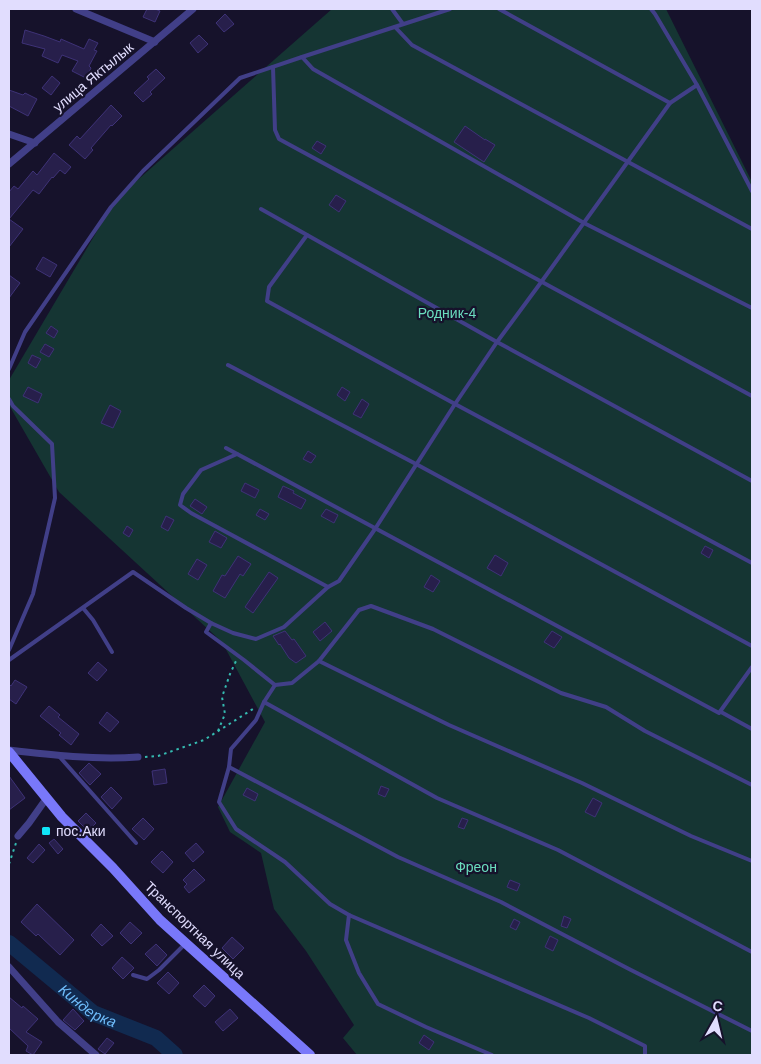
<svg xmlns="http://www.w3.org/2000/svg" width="761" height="1064" font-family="Arial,sans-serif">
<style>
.green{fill:#153533}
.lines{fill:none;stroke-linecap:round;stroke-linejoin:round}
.river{stroke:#112a50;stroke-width:16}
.building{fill:#271f4b;stroke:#3e3277}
.path{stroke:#35bab0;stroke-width:2;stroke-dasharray:2.5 4;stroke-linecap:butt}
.lane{stroke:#413f88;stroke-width:4}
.street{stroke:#413f88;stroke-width:7}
.secondary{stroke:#7978fa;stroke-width:10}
.poi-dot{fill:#10e4f7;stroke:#16122b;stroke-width:2}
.labels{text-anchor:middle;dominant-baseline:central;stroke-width:4.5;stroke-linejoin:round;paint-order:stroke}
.street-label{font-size:14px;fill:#e1ddfe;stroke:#16122b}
.park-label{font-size:14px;fill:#6addbe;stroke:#16122b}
.poi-label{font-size:14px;fill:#e1ddfe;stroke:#16122b;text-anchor:start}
.water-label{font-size:15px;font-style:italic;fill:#6fbcfa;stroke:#16122b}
</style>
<rect width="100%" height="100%" fill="#16122b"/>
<path class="green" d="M332,9H666L752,182V1055H357L343,1038L354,1025L306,951L274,909L261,853L230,832L218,807L265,722L222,642L59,492L9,405V380L116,199Z"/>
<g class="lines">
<path class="river" id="s1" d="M9,943L93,1013L156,1038L175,1055"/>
</g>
<g class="building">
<path d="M147,9H155L160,11L155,22L143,17Z"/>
<path d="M225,14L234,24L224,32L216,23Z"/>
<path d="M25,30L44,36L60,42L61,39L84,49L89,39L98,43L94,50L97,51L89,66L91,68L86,78L72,71L78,61L62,55L58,63L42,56L45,49L22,43Z"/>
<path d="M199,35L208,44L198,53L190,43Z"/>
<path d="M156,69L165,78L150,92L152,94L143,102L134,93L149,79L147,77Z"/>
<path d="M52,76L60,83L51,95L42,88Z"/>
<path d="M9,90L23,95L25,93L37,99L28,116L9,106Z"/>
<path d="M111,105L122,116L112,126L111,125L91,148L93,150L85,159L69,145L77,136L80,139Z"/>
<path d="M465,126L485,140V139L495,145L484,162L454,142Z"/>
<path d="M317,141L326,146L321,154L312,148Z"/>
<path d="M54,153L71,167L65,174L60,170L53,178L52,177L39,194L33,190L9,219V192L14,186L18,189L33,171L37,175Z"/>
<path d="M336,195L346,201L339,212L329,205Z"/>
<path d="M9,219L23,229L9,247Z"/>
<path d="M43,257L57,265L50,277L36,269Z"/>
<path d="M9,275L20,283L9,298Z"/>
<path d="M51,326L58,331L54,338L46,333Z"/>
<path d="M45,344L54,349L49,357L40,352Z"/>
<path d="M32,355L41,359L36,368L28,363Z"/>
<path d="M28,387L42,394L38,403L23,396Z"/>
<path d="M342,387L350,392L345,401L337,395Z"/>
<path d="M362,399L369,404L361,418L353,414Z"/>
<path d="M110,405L121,411L113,428L101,423Z"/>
<path d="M308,451L316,456L311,463L303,459Z"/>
<path d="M245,483L259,490L255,498L241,491Z"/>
<path d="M283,486L294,491L293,493L306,500L301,509L278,497Z"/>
<path d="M195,499L207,507L202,514L190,506Z"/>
<path d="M260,509L269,514L265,520L256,515Z"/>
<path d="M326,509L338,515L334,523L321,516Z"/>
<path d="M166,516L174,520L168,531L161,527Z"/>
<path d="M127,526L133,530L129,537L123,533Z"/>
<path d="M215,531L227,538L221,548L209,542Z"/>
<path d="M705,546L713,550L709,558L701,553Z"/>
<path d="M495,555L508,563L501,576L487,568Z"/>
<path d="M238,556L251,564L243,576L240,574L225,598L213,591L222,575L225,576Z"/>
<path d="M197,559L207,565L198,580L188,574Z"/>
<path d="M269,572L278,578L253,613L245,607Z"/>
<path d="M431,575L440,581L433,592L424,587Z"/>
<path d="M325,622L332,631L320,641L313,632Z"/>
<path d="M285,631L292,640L294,639L306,656L296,663L289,658L280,644L279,645L273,636Z"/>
<path d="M552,631L562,637L554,648L544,642Z"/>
<path d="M98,662L107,670L97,681L88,673Z"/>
<path d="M15,680L27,687L16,704L9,699V684L11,686Z"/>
<path d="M49,706L60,715L58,717L79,734L71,745L59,735L61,733L40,716Z"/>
<path d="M107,712L119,722L110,732L99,723Z"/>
<path d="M89,763L101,774L90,785L79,773Z"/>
<path d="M165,769L167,783L154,785L152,771Z"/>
<path d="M9,776L25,798L9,810Z"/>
<path d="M381,786L389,789L385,797L378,794Z"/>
<path d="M111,787L122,798L112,809L101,797Z"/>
<path d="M247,788L258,794L255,801L243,795Z"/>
<path d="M593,798L602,803L595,817L585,812Z"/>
<path d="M86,813L96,823L91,828L89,826L86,829L78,821Z"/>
<path d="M143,818L154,829L144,840L132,829Z"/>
<path d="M462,818L468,820L464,829L458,827Z"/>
<path d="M54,839L63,849L58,854L49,843Z"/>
<path d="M196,843L204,852L193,862L185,853Z"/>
<path d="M39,844L45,850L33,863L27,858Z"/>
<path d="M162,851L173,862L163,873L151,862Z"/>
<path d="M194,869L205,880L189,893L184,887L187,884L183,880Z"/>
<path d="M510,880L520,884L517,891L507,887Z"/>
<path d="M37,904L74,940L60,955L38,934L36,936L21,922Z"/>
<path d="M564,916L571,919L567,928L561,926Z"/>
<path d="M514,919L520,922L516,930L510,927Z"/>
<path d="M130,922L142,933L131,944L120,933Z"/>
<path d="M101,924L113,936L102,946L91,935Z"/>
<path d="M550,936L558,940L553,951L545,947Z"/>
<path d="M232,937L244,948L233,959L222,948Z"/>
<path d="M156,944L167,955L157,966L145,954Z"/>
<path d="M122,957L134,968L123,979L112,968Z"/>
<path d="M168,972L179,983L169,994L157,983Z"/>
<path d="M204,985L215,996L205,1007L193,996Z"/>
<path d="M9,997L22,1008L23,1006L38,1019L26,1032L42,1042L33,1055L26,1051L28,1046L9,1028Z"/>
<path d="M73,1009L84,1021L75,1030L63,1020Z"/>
<path d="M230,1009L238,1018L223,1031L215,1022Z"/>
<path d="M424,1035L434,1042L429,1050L419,1043Z"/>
<path d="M107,1038L114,1043L105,1054L98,1049Z"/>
</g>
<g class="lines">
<g class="path">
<path d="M218,731L225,714L222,697L230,674L236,661"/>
<path d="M145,757L158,756L204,740L253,709"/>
<path d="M9,864L16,843"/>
</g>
<g class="lane">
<path d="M392,9L403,24"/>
<path d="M499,9L670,103"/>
<path d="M651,9L655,14L697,85"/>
<path d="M395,27L412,45L752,229"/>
<path d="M302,57L313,69L584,223L752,308"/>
<path d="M273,67L275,130L279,139L752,396"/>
<path d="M261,209L497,342L752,481"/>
<path d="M307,235L269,287L267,301L455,404L752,563"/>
<path d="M228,365L416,464L752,646"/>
<path d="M9,369L25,332L111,207L143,171L240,78L302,57L450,9"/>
<path d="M9,399L13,406L52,444L55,498L33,594L9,650"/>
<path d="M226,448L719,713L752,667"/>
<path d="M237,454L201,470L183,494L180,505L191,513L328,587"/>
<path d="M83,608L93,620L112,652"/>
<path d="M211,623L206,632L244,660L275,685L292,683L319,661L359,610L371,606L433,629L561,693L606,707L645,731L752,785"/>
<path d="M9,660L133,572L186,608L211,623L233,633L256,639L284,627L328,587L339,581L375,529L455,404L497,342L542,281L670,103L697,85L752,191"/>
<path d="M319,661L449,725L582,783L691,836L752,861"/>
<path d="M275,685L264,702L256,720L231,749L229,767L398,857L501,902L629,969L752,1031"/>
<path d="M264,702L437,798L558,850L752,952"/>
<path d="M721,712L752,729"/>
<path d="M58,755L136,843"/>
<path d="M229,767L219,802L236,829L285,862L330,904L349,915L589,1018L645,1046V1055"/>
<path d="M349,915L346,940L359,973L378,1004L426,1027L492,1055"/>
<path d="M133,975L147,979L159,970L184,945"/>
</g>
<g class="street">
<path d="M76,9L155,42"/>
<path d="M9,134L35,143"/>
<path d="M9,164L193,9"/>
<path d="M9,750C51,755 95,760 138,757"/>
<path d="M18,836L29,823L46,799"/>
<path d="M9,967L58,1022L96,1055"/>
</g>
<path class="secondary" d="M9,752L62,817L113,868L160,920L310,1055"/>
</g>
<rect class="poi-dot" x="41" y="826" width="10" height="10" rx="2.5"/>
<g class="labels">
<g class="street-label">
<text transform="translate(93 77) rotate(-40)">улица Яктылык</text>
<text transform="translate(195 930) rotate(44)">Транспортная улица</text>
</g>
<g class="park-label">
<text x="447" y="313">Родник-4</text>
<text x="476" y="867">Фреон</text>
</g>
<g class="poi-label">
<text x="56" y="831">пос.Аки</text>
</g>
<g class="water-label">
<text stroke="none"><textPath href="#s1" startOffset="101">Киндерка</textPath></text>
</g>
</g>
<rect width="761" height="1064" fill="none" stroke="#e1ddfe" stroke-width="20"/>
<g transform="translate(716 1019) rotate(8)" stroke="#16122b" stroke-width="4" paint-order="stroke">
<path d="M0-4L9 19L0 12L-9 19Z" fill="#e1ddfe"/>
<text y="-8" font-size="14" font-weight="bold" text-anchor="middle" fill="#e1ddfe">С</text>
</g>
</svg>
